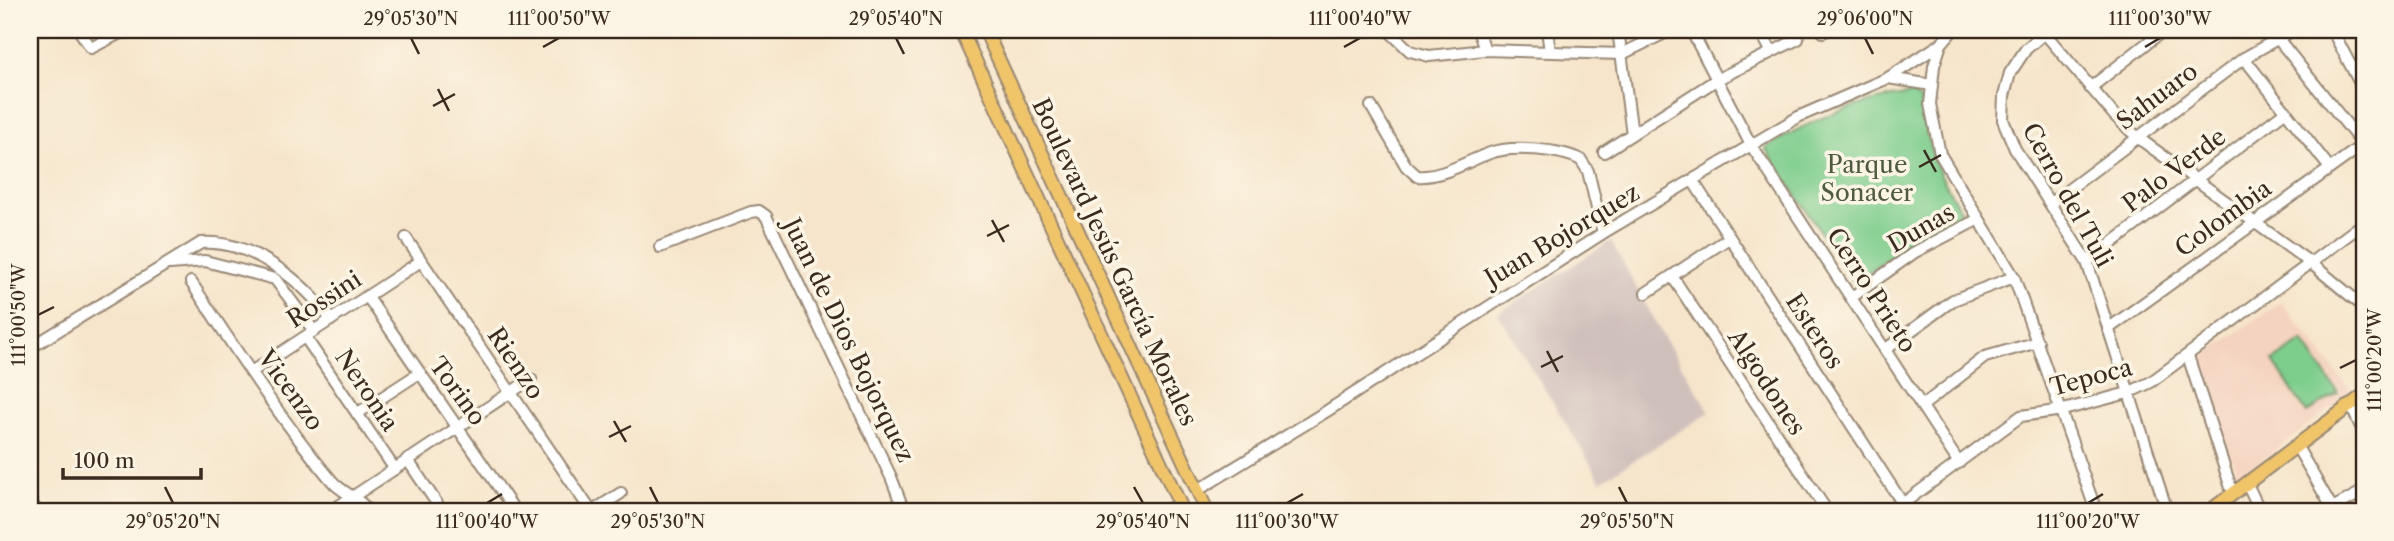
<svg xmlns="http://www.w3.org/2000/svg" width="2394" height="541" font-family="'Libre Caslon Text',serif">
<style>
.built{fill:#f4d3c0}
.industrial{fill:#d0c0bc}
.green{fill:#7dcd8d;stroke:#5c7c56;stroke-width:2}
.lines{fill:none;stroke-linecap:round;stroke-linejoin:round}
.minor-casing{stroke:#988874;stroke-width:14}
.major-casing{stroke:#988874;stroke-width:16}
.minor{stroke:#fff;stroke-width:10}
.major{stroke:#f0c469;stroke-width:12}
.ticks{fill:none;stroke:#3b2a1e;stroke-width:2.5}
.labels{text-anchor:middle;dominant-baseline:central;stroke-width:7;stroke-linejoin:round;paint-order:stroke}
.street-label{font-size:24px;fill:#3b2a1e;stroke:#fcf5e5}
.park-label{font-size:24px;fill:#4f5b3f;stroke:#fcf5e5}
.neatline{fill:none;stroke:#3b2a1e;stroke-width:2.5}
.ticks-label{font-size:18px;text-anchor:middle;fill:#3b2a1e}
</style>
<rect width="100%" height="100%" fill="#fcf5e5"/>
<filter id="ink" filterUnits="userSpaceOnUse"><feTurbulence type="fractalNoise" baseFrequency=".0143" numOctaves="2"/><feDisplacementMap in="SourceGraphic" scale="14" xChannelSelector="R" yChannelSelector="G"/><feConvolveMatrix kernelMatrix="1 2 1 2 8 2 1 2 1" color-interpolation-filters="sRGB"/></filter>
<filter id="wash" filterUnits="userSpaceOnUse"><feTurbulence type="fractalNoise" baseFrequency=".00686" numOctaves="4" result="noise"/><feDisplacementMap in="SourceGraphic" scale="28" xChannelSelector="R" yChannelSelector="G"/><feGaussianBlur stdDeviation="1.57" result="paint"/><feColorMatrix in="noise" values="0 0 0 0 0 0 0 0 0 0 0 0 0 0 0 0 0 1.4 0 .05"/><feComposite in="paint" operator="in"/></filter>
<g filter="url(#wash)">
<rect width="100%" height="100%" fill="#f6e5cb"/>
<path class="built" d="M2281,302L2352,392L2239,478L2196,361Z"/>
<path class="industrial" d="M1611,241L1664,338L1710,412L1601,481L1498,313Z"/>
<g class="green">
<path d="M1913,94L1921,101C1926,149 1940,178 1965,217L1913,241L1854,283L1765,148C1811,119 1859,100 1913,94Z"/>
<path d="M2303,341L2338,393L2307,413L2273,361Z"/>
</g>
</g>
<g filter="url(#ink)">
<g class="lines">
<defs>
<g id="minor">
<path d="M79,30L91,48L126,30"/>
<path d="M1388,30L1410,51L1429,56L1485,50L1622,54L1671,30"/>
<path d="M1478,30L1485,50"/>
<path d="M1547,30L1550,51"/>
<path d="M1618,30L1632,134"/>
<path d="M1691,30L1751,145L1959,463"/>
<path d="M1760,30L1771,51"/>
<path d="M2042,30L2115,116L2137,137L2312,264L2364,307"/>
<path d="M2048,30L2026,49L2010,73L2004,96L2003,120L2015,149L2087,262L2167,511"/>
<path d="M2271,30L2364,146"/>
<path d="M2332,30L2364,91"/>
<path d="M1823,32L1827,30"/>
<path d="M1941,44L1934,66L1930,104L1940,154L2014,277L2096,511"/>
<path d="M2244,58L2329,167"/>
<path d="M1888,78L1932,85"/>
<path d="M2090,88L2164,30"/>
<path d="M1371,106L1406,166L1417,176C1442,178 1467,161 1490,153C1511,145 1560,149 1581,160L1588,171L1603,233"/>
<path d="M1604,152L1716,80L1798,39"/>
<path d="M1693,181L1903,504"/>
<path d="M2052,202L2244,58L2293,30"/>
<path d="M406,238L591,511"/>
<path d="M660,247L751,212L759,211L766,216L891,477L904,511"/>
<path d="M2087,262L2286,111"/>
<path d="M170,264L205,261L275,279L314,331"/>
<path d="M1672,276L1827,511"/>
<path d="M191,282C236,350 280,419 332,481C343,494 359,497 368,511"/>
<path d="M1646,293L1729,238"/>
<path d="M367,296L515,511"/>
<path d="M1852,297L1915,252L1977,220"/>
<path d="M2108,329L2364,144"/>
<path d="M305,337L394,468"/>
<path d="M30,348L201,243C250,239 304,281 331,320"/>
<path d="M1886,349L1953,300L2014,277"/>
<path d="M2188,356L2233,494"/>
<path d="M251,372L421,261"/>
<path d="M1922,406L1985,357L2038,342"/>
<path d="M2351,406L2364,433"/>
<path d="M358,413L418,374"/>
<path d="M2297,447L2334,511"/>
<path d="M407,459L442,511"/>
<path d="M2247,484L2260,511"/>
<path d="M1198,490L1327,411L1603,233L1800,116L1888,78L1941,44L1953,30"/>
<path d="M331,511L531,379"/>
<path d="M593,511L621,493"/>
<path d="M1163,511L1180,504"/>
<path d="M1893,511L2021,416L2063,410L2128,393L2151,382L2364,223"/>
<path d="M2327,511L2364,491"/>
</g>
<g id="major">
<path d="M961,30L1183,511"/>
<path d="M985,30L1207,511"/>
<path d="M30,501L35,511"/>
<path d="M2210,511L2364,395"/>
</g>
</defs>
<use href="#minor" class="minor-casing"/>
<use href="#major" class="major-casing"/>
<use href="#minor" class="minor"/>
<use href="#major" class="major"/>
</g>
</g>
<path class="ticks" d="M411,38L419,54M896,38L904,54M1865,38L1873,54M543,47L559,38M1344,47L1360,38M2145,47L2160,38M438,89L449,111M433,106L455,94M1924,150L1936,172M1919,167L1941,155M992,220L1004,242M987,236L1009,225M38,315L54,307M1547,351L1558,372M1541,367L1563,356M2340,368L2356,360M614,421L626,442M609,437L631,426M165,487L173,503M650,487L658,503M1134,487L1143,503M1619,487L1627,503M487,503L502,494M1287,503L1303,494M2088,503L2103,494"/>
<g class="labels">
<g class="street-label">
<text transform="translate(2157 96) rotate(-37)">Sahuaro</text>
<text transform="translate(2174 170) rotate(-37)">Palo Verde</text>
<text transform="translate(2068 195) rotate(61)">Cerro del Tuli</text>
<text transform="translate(2223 218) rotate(-36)">Colombia</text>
<text transform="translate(1921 228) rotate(-30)">Dunas</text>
<text transform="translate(1562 235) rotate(-31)">Juan Bojorquez</text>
<text transform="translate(1115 262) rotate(65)">Boulevard Jesús García Morales</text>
<text transform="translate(1872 290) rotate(57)">Cerro Prieto</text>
<text transform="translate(324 299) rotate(-33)">Rossini</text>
<text transform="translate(1815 331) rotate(57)">Esteros</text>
<text transform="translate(849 340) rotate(64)">Juan de Dios Bojorquez</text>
<text transform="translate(516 363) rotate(56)">Rienzo</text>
<text transform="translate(2091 377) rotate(-15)">Tepoca</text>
<text transform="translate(1767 382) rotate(57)">Algodones</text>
<text transform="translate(291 390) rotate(54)">Vicenzo</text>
<text transform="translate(367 390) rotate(56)">Neronia</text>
<text transform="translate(458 391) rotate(54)">Torino</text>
</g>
<g class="park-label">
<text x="1867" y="164">Parque<tspan x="1867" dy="28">Sonacer</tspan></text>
</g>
</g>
<rect width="2394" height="541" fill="none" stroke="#fcf5e5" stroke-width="77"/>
<path d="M63 468v10h138v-10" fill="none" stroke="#3b2a1e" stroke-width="3.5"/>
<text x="74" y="468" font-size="21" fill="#3b2a1e" stroke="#fcf5e5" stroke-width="5" paint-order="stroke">100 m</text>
<rect x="38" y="38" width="2318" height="465" class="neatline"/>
<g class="ticks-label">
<text x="411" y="25">29°05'30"N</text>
<text x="559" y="25">111°00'50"W</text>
<text x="896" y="25">29°05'40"N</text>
<text x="1360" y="25">111°00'40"W</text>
<text x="1865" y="25">29°06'00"N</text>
<text x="2160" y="25">111°00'30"W</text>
<text transform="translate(19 315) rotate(-90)" y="6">111°00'50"W</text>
<text transform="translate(2375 360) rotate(-90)" y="6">111°00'20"W</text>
<text x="173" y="528">29°05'20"N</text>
<text x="487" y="528">111°00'40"W</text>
<text x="658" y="528">29°05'30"N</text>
<text x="1143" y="528">29°05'40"N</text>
<text x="1287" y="528">111°00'30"W</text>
<text x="1627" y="528">29°05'50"N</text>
<text x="2088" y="528">111°00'20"W</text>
</g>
</svg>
